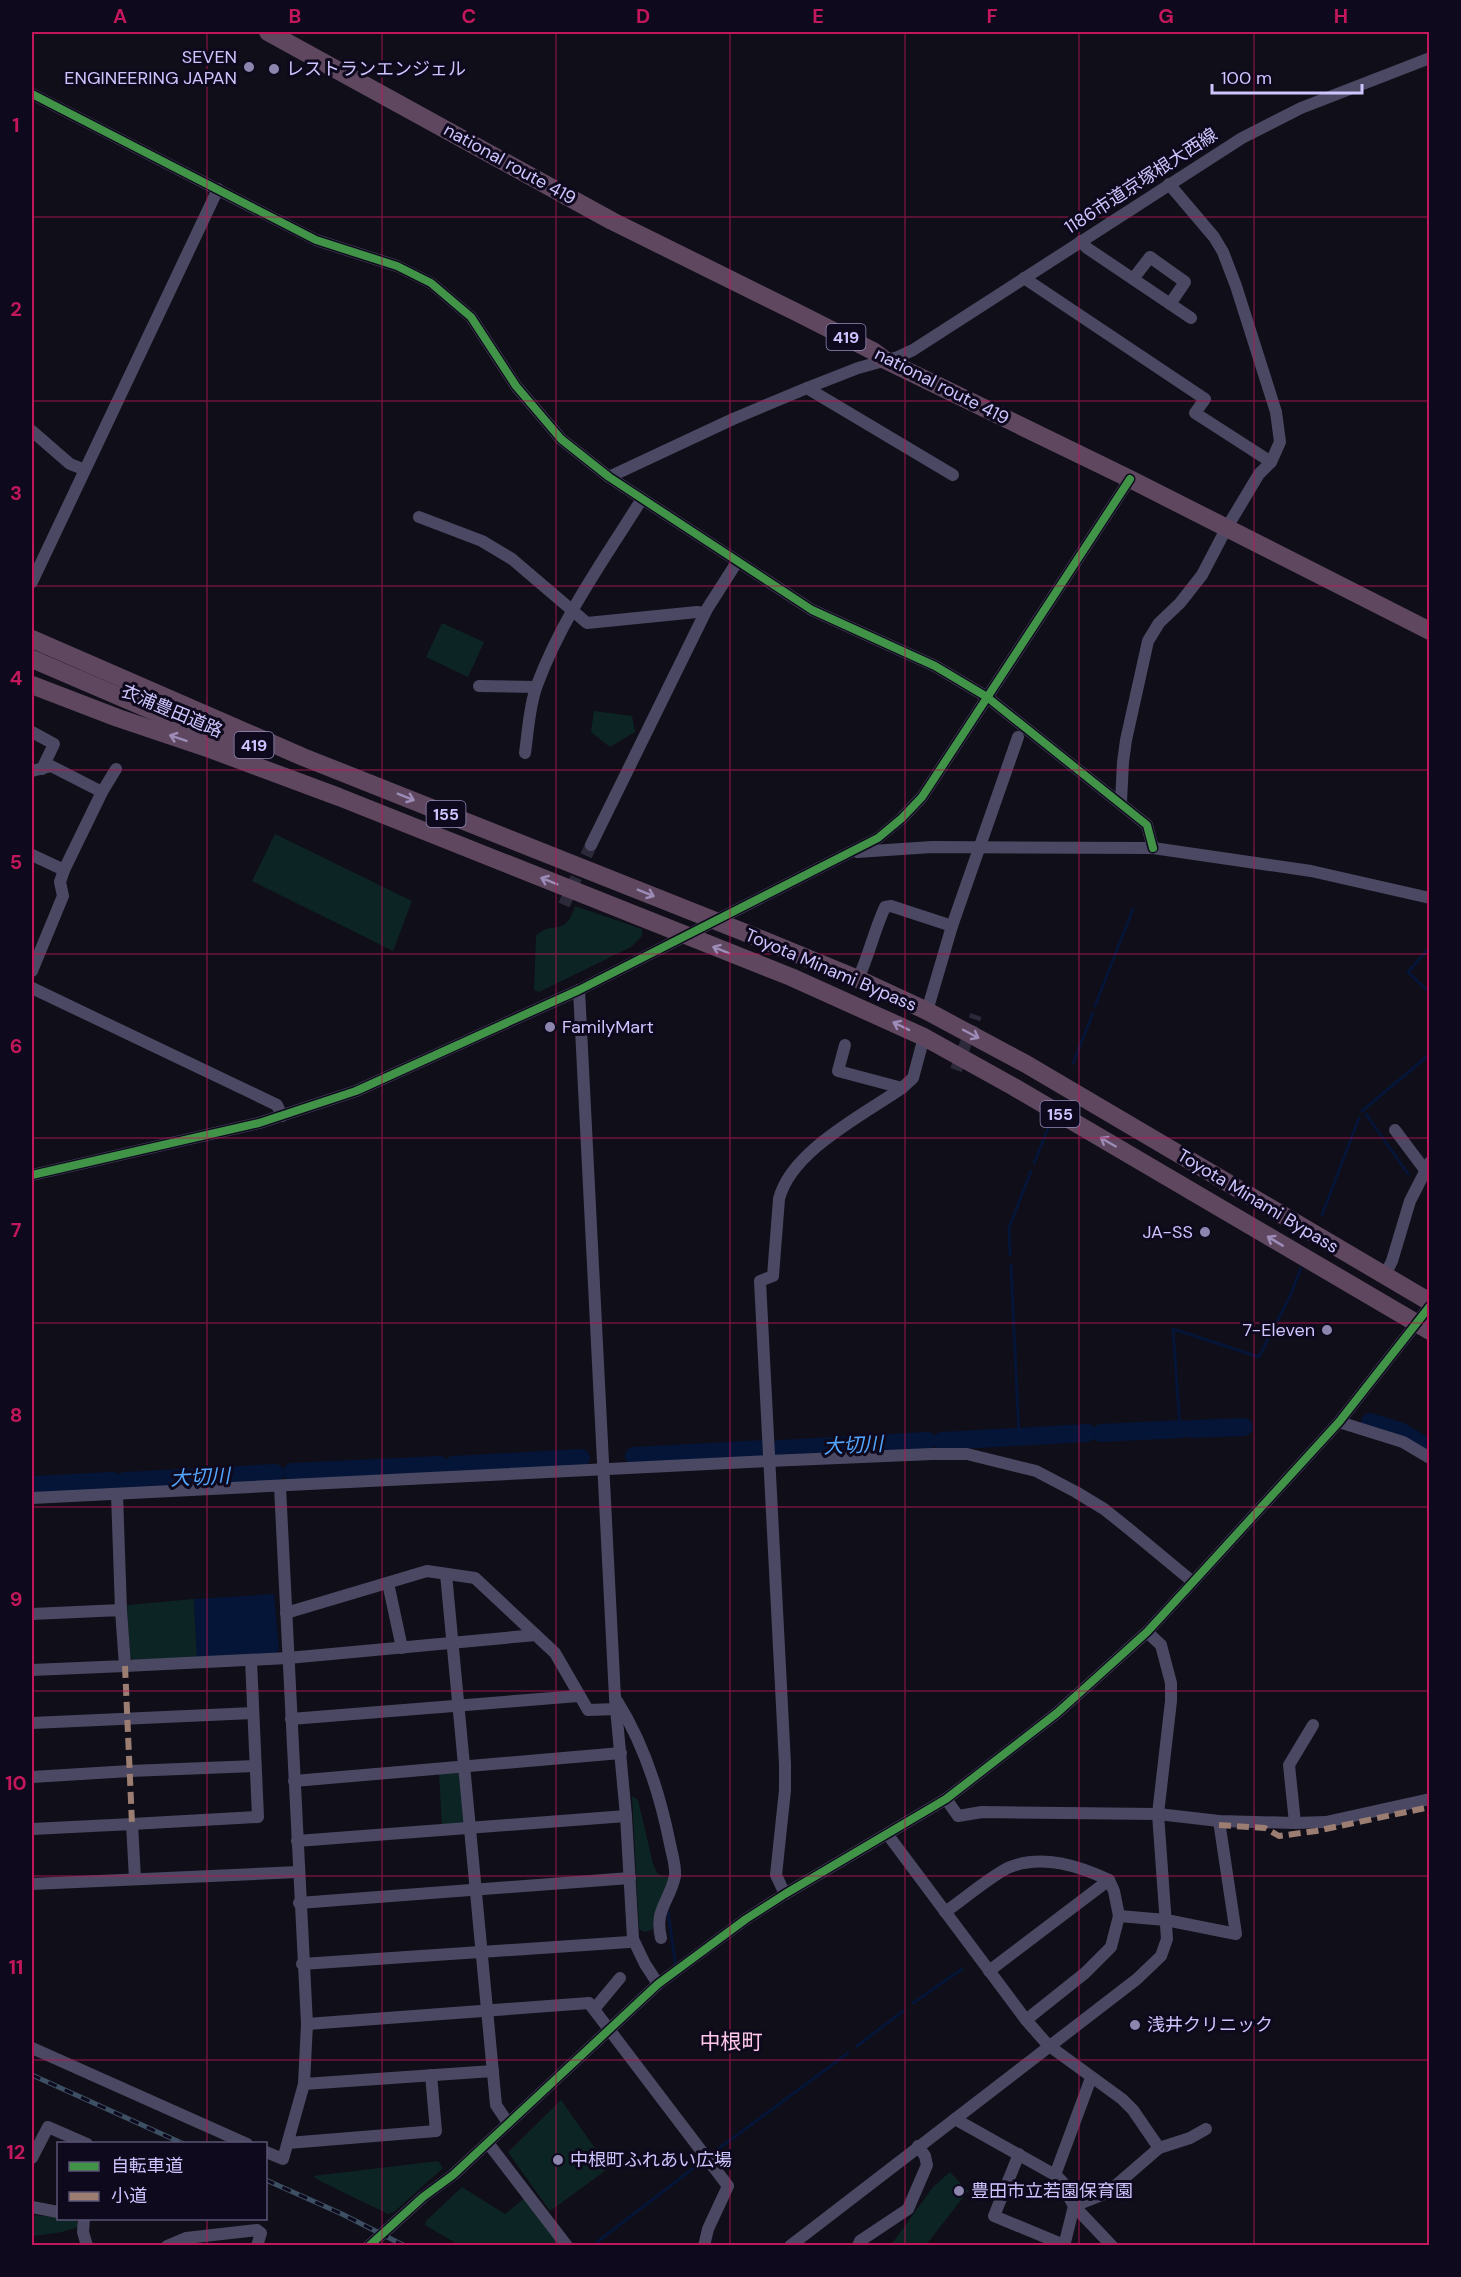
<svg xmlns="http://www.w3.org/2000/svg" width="1461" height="2277" font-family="'DM Sans','Noto Sans JP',sans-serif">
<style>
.green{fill:#0d2425}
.water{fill:#051538}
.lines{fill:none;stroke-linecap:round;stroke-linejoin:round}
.stream{stroke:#051538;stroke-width:3}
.river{stroke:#051538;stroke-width:18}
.minor-tunnel{stroke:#2c293b;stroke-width:12;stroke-dasharray:12 6;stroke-linecap:butt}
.minor{stroke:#4a4862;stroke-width:12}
.highway{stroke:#5f4760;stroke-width:18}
.rail-casing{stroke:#3d5063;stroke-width:5}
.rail{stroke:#0e091d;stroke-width:3;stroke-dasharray:9;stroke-linecap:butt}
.quiet{stroke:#9b7d72;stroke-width:6;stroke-dasharray:12 6;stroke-linecap:butt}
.cycleway-casing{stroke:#0e091d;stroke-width:11}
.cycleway{stroke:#419447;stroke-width:8}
.oneway{stroke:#9c8cb7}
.grid{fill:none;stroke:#c2185b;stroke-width:1.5;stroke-opacity:0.55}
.poi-dot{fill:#8c85ae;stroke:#0e091d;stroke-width:2}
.labels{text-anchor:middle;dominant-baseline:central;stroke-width:6;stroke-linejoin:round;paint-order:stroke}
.shield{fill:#0e091d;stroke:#948dbb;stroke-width:1.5}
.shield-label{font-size:16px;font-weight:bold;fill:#cec5ff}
.poi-label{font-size:18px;fill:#cec5ff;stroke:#0e091d;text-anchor:start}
.street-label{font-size:18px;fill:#cec5ff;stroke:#0e091d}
.water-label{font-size:20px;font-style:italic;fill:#53a7ff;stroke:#0e091d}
.quarter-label{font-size:21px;fill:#ffc7e8;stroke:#0e091d}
.neatline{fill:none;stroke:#c2185b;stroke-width:2}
.grid-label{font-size:20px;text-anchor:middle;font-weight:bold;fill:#c2185b}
</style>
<rect width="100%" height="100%" fill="#100e18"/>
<g class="green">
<path d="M442,623L484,642L468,677L426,657Z"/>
<path d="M594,711L632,716L635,732L610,747L591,732Z"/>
<path d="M275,834L412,901L393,951L252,881Z"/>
<path d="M575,906L642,929V936L631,947L539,992L534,990L536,936C552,919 565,939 575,906Z"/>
<path d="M194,1599L197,1658L134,1660L130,1657L127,1605Z"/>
<path d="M459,1772L466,1821L463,1825L442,1826L439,1774Z"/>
<path d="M632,1796L638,1800L653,1864L658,1874L667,1877L673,1874L652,1930L644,1932L639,1929Z"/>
<path d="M561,2100L609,2168L550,2211L508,2152Z"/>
<path d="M438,2161L443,2168L394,2212L388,2214L322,2182L313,2176Z"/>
<path d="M950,2172L968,2191L926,2245H891L933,2187Z"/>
<path d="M462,2187L505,2214L526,2197L561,2245H459L425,2225L426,2221Z"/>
<path d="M32,2215L76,2219L79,2227L62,2232L34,2236Z"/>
</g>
<path class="water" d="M274,1594L279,1650L273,1655L197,1658L194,1599Z"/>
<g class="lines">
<g class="stream">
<path d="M1430,947L1408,972L1430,993"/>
<path d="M1095,1006L1133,909"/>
<path d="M1073,1063L1093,1013"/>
<path d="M1362,1111L1430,1054"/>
<path d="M1366,1114L1408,1174"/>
<path d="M1034,1163L1049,1126"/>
<path d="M1322,1215L1359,1118"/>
<path d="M1010,1255L1009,1228L1031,1171"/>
<path d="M1011,1265L1019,1437"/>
<path d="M1180,1429L1173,1329L1259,1357L1290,1296L1301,1268"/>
<path d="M668,1912L676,1968"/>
<path d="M913,2003L962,1969"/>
<path d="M857,2046L903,2011"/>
<path d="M714,2152L848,2053"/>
<path d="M592,2246L704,2160"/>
</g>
<g class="river">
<path d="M1370,1422L1400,1431L1430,1449"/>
<path d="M1191,1429L1244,1427"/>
<path d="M1101,1433L1182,1429"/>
<path d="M942,1441L1087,1433"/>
<path d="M780,1449L927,1441"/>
<path d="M634,1456L764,1449"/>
<path d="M453,1465L581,1458"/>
<path d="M292,1472L439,1465"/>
<path d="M125,1481L275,1473"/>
<path d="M32,1485L113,1481"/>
</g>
<g class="minor-tunnel">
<path d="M564,905L591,845"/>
<path d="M956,1070L976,1015"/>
</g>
<g class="minor">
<path d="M32,94L316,240L397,266L431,283L471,317L516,386L561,439L609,477L812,610L935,666L987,697L1147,825L1153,848"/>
<path d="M1081,241L1087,248L1191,318"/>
<path d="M1024,278L1205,399L1195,413L1271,462"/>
<path d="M1133,279L1150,257L1185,282L1170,304"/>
<path d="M807,388L953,475"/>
<path d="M32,431L70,464L83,469"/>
<path d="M609,477L733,419L807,388L858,368L898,357L913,350L1242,138L1301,108L1430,58"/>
<path d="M419,517L482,541L512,559L587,623L697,612L704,613"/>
<path d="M32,582L218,189"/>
<path d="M479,686L536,687"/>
<path d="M32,732L54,744L42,769"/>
<path d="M525,753C528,732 529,706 537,685C562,618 604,559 642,499"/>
<path d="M32,771L51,766L102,792"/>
<path d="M1121,802L1123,762L1126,740L1148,641L1159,623L1180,603L1202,575L1226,529L1259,474L1271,462L1280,442L1276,412L1236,286L1223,252L1214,237L1169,184"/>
<path d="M591,845L707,609L737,562"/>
<path d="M857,852L932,847L1153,848L1311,871L1430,898"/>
<path d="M32,855L64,870"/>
<path d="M32,971L63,896L60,882L64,870L102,792L116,769"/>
<path d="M858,979C869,955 874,931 885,907L891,906L952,926"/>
<path d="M32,988L277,1105L282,1116"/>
<path d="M579,990L615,1698L626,1816L633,1939L645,1964L658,1984"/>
<path d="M927,1011L952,926L1018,737"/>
<path d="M845,1045L838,1071L902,1088"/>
<path d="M1395,1130L1425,1170"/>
<path d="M32,1175L259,1123L356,1091L579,990L878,838L902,818L922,797L1130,479"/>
<path d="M1385,1275L1392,1261L1410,1201L1430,1162"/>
<path d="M1339,1422L1403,1442L1430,1458"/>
<path d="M117,1494L121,1610"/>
<path d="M32,1498L769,1461L932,1454H967L1036,1471L1076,1492L1104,1509L1129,1529L1193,1582"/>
<path d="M446,1574L496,2105L508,2123"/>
<path d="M388,1583L402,1648"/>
<path d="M286,1613L427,1571L475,1578L555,1653L588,1710L616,1709"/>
<path d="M32,1614L121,1610L125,1666L32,1670"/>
<path d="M125,1666L288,1658L536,1635"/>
<path d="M617,1701C644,1744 660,1794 670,1844C672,1854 676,1866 675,1876C670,1901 654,1909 661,1938"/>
<path d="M291,1719L578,1696"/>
<path d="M32,1723L253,1713"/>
<path d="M32,1777L130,1771L255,1766"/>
<path d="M294,1781L621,1753"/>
<path d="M946,1799L958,1816L982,1812L1158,1814L1219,1821L1295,1823L1326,1822L1430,1799"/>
<path d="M1295,1823L1289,1765L1313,1725"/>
<path d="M132,1824L258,1817L251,1660"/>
<path d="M32,1829L132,1824L135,1879"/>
<path d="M888,1835L1026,2020L1048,2045L1122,2099L1133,2110L1159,2148L1107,2193L1074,2206"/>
<path d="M297,1841L626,1816"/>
<path d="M32,1884L298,1872"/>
<path d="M785,1894L776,1875L785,1790V1764L760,1281L773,1276L779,1199C791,1151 863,1115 902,1088L913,1078L924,1037"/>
<path d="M299,1903L630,1878"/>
<path d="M945,1912C963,1900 993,1874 1010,1867C1043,1854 1079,1866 1109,1880L1114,1891L1119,1916L1111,1947L1085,1973L1026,2020"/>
<path d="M1119,1916L1166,1920L1236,1934L1219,1821"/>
<path d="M302,1964L629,1942L633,1939"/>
<path d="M989,1971L1109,1880"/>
<path d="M595,2008L620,1978"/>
<path d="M307,2024L589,2003L728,2186L708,2229L704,2246"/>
<path d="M32,2048L247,2144"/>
<path d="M304,2084L493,2071"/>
<path d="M955,2119L1055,2175C1071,2188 1064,2192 1074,2206L1112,2246"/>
<path d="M288,2143L436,2131L431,2075"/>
<path d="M488,2143L567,2246"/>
<path d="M1159,2148L1190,2138L1206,2129"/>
<path d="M266,2152L283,2159L304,2084L307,2024L280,1487"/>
<path d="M1019,2154L994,2216L1064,2245"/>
<path d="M32,2158L48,2127L87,2144"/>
<path d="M1055,2175L1091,2078"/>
<path d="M32,2207L58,2212"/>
<path d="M84,2218L83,2232L87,2246"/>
<path d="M167,2246L186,2238L257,2230L261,2233L257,2246"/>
<path d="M369,2246L423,2197L453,2175L658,1984L746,1919L785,1894L946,1799L1057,1713L1147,1632L1193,1582L1339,1422L1430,1306"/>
<path d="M790,2246L1137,1979L1161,1956L1167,1939L1158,1814L1171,1701V1683L1161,1645L1147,1632"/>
<path d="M858,2246L860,2241L908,2209L927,2165L925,2156L918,2146"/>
<path d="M1064,2246L1074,2206"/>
</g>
<g class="highway">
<path d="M268,32L612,221L796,312L873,351L885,360L1130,479L1430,631"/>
<path d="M32,639L303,757L746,933L858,979L927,1011L1026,1064L1430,1302"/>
<path d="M32,659L230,744"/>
<path d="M32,685L118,718L210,749L339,797L791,977L924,1037L1014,1087L1430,1331"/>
</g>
<defs>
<g id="rail">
<path d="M32,2075L184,2144"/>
<path d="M266,2180L342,2214L405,2246"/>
</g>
</defs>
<use href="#rail" class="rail-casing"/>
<use href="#rail" class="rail"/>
<g class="quiet">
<path d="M125,1666L132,1824"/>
<path d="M1219,1825L1265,1828L1279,1836L1316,1831L1430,1807"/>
</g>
<defs>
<g id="cycleway">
<path d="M32,94L316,240L397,266L431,283L471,317L516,386L561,439L609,477L812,610L935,666L987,697L1147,825L1153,848"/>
<path d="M32,1175L259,1123L356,1091L579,990L878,838L902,818L922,797L1130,479"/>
<path d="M369,2246L423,2197L453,2175L658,1984L746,1919L785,1894L946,1799L1057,1713L1147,1632L1193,1582L1339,1422L1430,1306"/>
</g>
</defs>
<use href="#cycleway" class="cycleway-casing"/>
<use href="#cycleway" class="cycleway"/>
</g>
<defs><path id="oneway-shaft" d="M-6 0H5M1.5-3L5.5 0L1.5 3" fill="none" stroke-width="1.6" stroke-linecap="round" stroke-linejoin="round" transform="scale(1.5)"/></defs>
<g class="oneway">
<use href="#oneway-shaft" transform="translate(178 738) rotate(-161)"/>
<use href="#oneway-shaft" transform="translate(406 797) rotate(22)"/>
<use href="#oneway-shaft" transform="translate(549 881) rotate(-158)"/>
<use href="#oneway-shaft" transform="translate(646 893) rotate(22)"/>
<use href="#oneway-shaft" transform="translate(721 950) rotate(-158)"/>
<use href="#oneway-shaft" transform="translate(901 1026) rotate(-154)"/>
<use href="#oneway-shaft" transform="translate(971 1034) rotate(28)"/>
<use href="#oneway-shaft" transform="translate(1108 1142) rotate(-150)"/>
<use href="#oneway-shaft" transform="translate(1275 1241) rotate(-149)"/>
</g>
<path class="grid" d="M207,32V2144M382,32V2246M556,32V2246M730,32V2246M905,32V2246M1079,32V2246M1254,32V2246M32,217H1430M32,401H1430M32,586H1430M32,770H1430M32,954H1430M32,1138H1430M32,1323H1430M32,1507H1430M32,1691H1430M32,1876H1430M32,2060H1430M207,2218V2246"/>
<g class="poi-dot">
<circle cx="249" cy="67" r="6"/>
<circle cx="274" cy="69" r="6"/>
<circle cx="550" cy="1027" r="6"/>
<circle cx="1205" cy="1232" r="6"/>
<circle cx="1327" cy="1330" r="6"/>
<circle cx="1135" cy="2025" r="6"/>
<circle cx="558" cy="2160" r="6"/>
<circle cx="959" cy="2191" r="6"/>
</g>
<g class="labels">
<g class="shield">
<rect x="826.5" y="324" width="39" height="26" rx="4.5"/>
<rect x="234.5" y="732" width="39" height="26" rx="4.5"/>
<rect x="426.5" y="801" width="39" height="26" rx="4.5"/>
<rect x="1040.5" y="1101" width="39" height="26" rx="4.5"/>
</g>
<g class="shield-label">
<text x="846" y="337">419</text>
<text x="254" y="745">419</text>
<text x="446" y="814">155</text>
<text x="1060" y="1114">155</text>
</g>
<g class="poi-label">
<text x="237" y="57" text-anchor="end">SEVEN<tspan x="237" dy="21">ENGINEERING JAPAN</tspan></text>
<text x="286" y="69">レストランエンジェル</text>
<text x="562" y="1027">FamilyMart</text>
<text x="1193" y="1232" text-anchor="end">JA-SS</text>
<text x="1315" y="1330" text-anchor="end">7-Eleven</text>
<text x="1147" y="2025">浅井クリニック</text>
<text x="570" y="2160">中根町ふれあい広場</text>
<text x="971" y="2191">豊田市立若園保育園</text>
</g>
<g class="street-label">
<text transform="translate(510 164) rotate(29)">national route 419</text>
<text transform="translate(1141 181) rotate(-33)">1186市道京塚根大西線</text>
<text transform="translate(942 386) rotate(27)">national route 419</text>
<text transform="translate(172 711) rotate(23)">衣浦豊田道路</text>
<text transform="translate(831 970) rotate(23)">Toyota Minami Bypass</text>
<text transform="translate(1258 1201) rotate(31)">Toyota Minami Bypass</text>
</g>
<g class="water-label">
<text transform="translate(853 1445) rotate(-3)">大切川</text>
<text transform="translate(200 1477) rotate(-3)">大切川</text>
</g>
<g class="quarter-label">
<text x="731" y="2042">中根町</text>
</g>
</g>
<rect width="1461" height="2277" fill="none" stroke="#0e091d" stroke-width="66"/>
<rect x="57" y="2142" width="210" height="78" fill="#0e091d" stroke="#5b5477" stroke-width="1.5"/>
<rect x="69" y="2162" width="30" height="9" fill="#419447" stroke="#5b5477" stroke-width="1.5"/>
<text x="111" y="2172" font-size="18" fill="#cec5ff">自転車道</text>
<rect x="69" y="2192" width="30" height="9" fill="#9b7d72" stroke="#5b5477" stroke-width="1.5"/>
<text x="111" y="2202" font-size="18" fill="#cec5ff">小道</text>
<path d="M1212 84v9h150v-9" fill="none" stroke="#cec5ff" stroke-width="3"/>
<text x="1221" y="84" font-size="18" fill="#cec5ff" stroke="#0e091d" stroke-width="4.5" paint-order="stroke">100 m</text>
<rect x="33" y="33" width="1395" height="2211" class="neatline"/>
<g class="grid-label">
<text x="120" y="23">A</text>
<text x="295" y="23">B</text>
<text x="469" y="23">C</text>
<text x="643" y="23">D</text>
<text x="818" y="23">E</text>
<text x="992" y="23">F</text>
<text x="1166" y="23">G</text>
<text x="1341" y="23">H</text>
<text x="16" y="132">1</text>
<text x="16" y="316">2</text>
<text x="16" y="500">3</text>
<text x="16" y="685">4</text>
<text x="16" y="869">5</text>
<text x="16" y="1053">6</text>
<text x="16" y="1237">7</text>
<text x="16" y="1422">8</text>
<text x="16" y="1606">9</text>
<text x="16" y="1790">10</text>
<text x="16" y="1974">11</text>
<text x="16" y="2159">12</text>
</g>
</svg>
